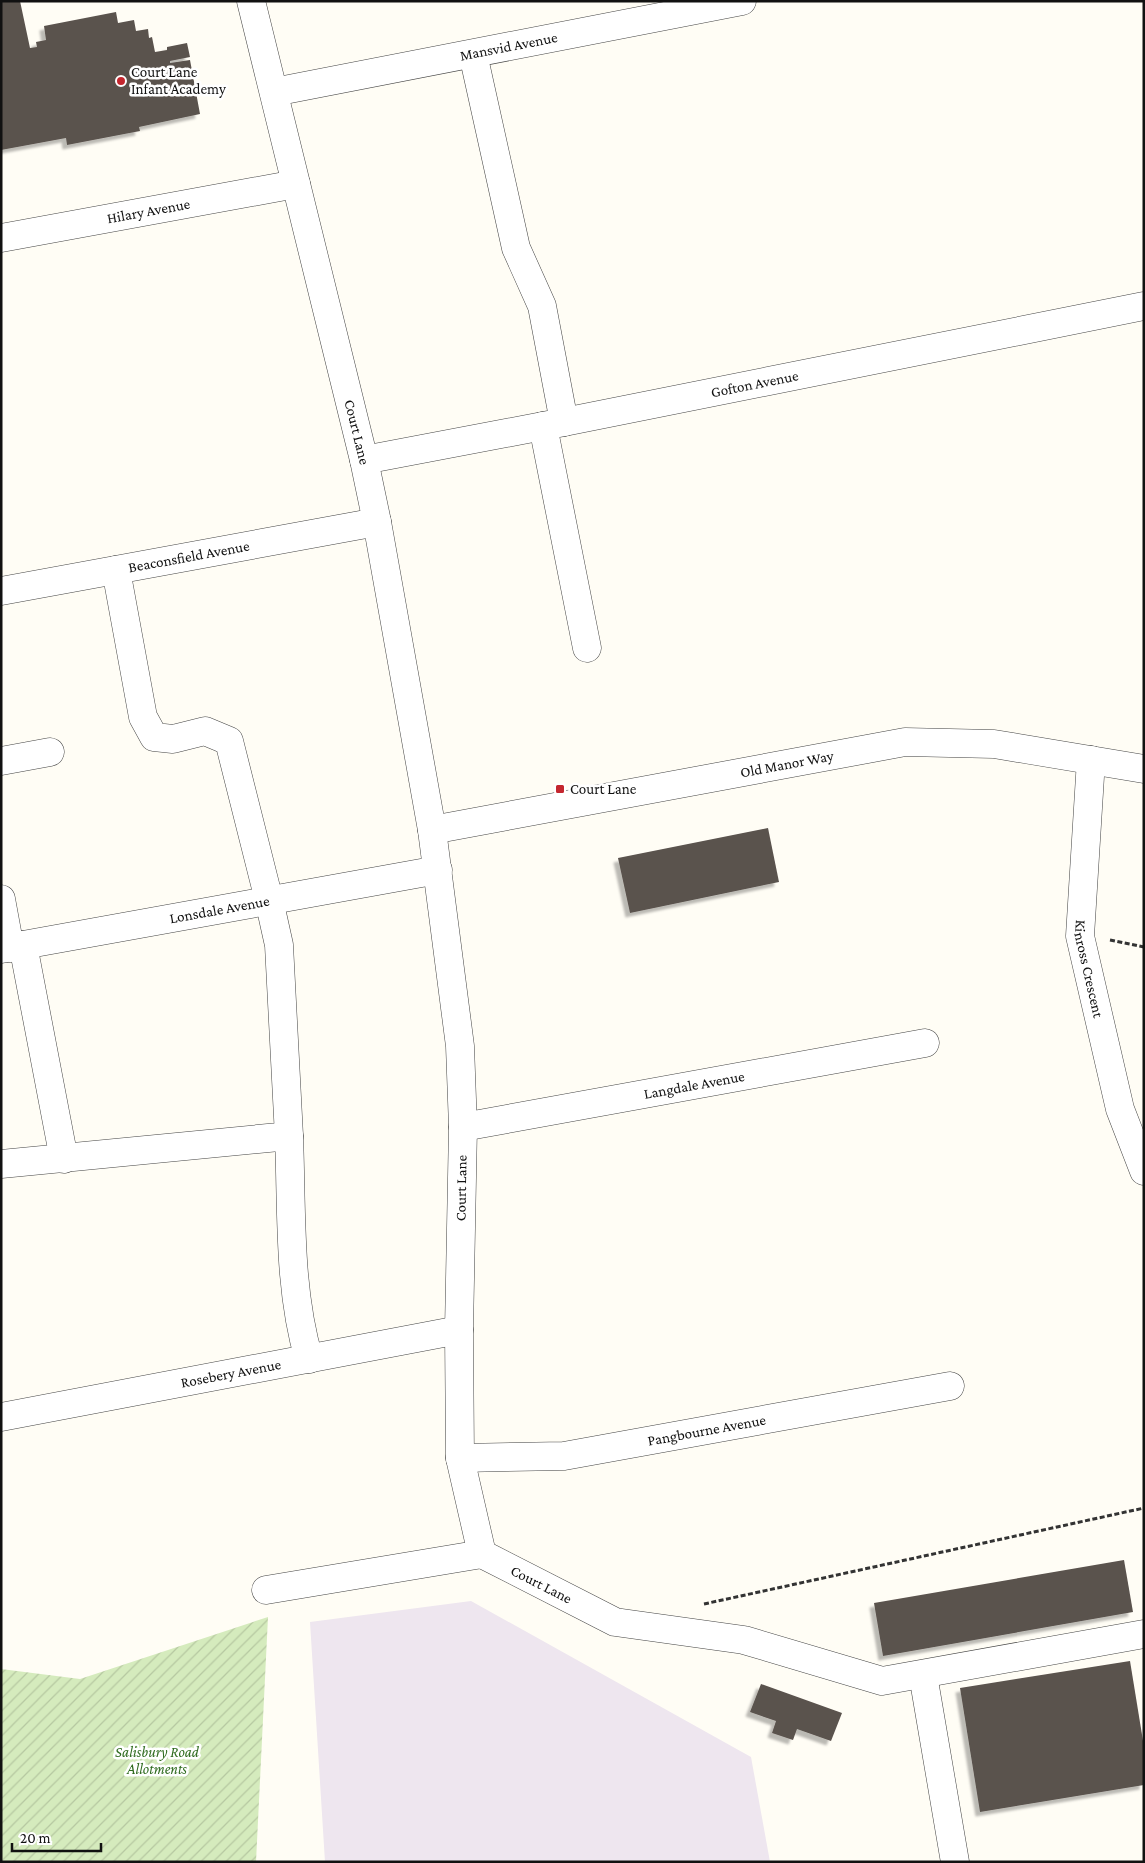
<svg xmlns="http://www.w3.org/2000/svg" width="1145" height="1863" font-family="'Crimson Pro',serif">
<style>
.industrial{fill:#eee6ef}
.garden{fill:url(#garden-furrows)}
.building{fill:#5a524d;filter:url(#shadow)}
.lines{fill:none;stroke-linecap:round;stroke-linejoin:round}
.minor-casing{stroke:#444;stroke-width:29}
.path{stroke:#333;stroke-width:3;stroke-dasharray:5 2.5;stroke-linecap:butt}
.minor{stroke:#fff;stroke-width:28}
.poi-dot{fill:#c4262e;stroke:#fff;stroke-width:2}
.labels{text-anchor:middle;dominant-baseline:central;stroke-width:5;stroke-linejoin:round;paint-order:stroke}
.street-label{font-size:15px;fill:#111;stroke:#fff}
.poi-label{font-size:15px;fill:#111;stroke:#fff;text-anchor:start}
.park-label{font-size:15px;font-style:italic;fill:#2f6b1f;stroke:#fff}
</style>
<defs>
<pattern id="garden-furrows" width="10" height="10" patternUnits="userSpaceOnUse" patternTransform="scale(1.25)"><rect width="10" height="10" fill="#d5ebbd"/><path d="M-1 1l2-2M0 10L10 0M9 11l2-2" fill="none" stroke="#b6c8a1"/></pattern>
<filter id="shadow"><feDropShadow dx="-4.5" dy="4.5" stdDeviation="1" flood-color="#0004"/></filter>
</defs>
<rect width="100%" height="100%" fill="#fffdf5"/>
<path class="industrial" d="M471,1601L751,1757L770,1862H325L310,1622Z"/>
<path class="garden" d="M268,1617L256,1862H1V1669L80,1679Z"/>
<g class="building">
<path d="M1,1H20L30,48L37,47L36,42L46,40L44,26L116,12L118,23L134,20L136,31L148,29L149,38L152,37L155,52L167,50V47L187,43L190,57L170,61V63L190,60L200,114L139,127L140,131L67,145L66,138L1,150Z"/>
<path d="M768,828L779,882L630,913L618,858Z"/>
<path d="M1124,1560L1133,1612L883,1656L874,1603Z"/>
<path d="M1130,1661L1144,1747V1785L980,1812L960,1688Z"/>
<path d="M761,1684L842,1713L831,1741L797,1729L793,1740L772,1733L776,1721L750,1712Z"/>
</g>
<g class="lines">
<defs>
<g id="minor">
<path id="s1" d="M251,1L364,460L377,522L432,830L460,1046L463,1127L459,1330L460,1458L482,1554L615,1622L744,1640L882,1681L1144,1634"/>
<path d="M473,54L516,248L542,306L564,422"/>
<path id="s2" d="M274,92L742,1"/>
<path id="s3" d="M1,238L296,184"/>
<path d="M543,426L587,648"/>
<path id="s4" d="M364,460L564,422L1144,306"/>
<path id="s5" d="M1,591L377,522"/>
<path id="s6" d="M1091,760L1080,936L1120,1109L1144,1171"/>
<path d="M1,761L50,752"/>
<path id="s7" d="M432,830L905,742L994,744L1144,769"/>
<path d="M1,899L10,948"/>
<path d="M23,945L64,1159"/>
<path id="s8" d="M1,949L438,870"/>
<path id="s9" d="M463,1127L925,1043"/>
<path d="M289,1136C292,1210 288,1288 309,1359"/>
<path d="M1,1164L289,1136L279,945L269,900L229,741L205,731L173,739L154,737L143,717L116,570"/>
<path id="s10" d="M1,1417L459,1330"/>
<path id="s11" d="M460,1458L564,1456L950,1386"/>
<path d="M266,1590L482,1554"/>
<path d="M923,1675L955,1862"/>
</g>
</defs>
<use href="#minor" class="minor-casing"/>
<g class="path">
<path d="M1110,940L1144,947"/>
<path d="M704,1604L1144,1508"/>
</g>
<use href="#minor" class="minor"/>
</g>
<g class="poi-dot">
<circle cx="121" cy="81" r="5"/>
<rect x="555" y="784" width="10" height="10" rx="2.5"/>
</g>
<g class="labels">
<g class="street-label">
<text stroke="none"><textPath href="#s2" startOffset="239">Mansvid Avenue</textPath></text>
<text stroke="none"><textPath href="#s3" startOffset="150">Hilary Avenue</textPath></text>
<text stroke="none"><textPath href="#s4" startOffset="398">Gofton Avenue</textPath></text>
<text stroke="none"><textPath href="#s1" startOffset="444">Court Lane</textPath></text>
<text stroke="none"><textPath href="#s5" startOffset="191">Beaconsfield Avenue</textPath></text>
<text stroke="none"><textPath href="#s7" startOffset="361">Old Manor Way</textPath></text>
<text stroke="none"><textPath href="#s8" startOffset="222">Lonsdale Avenue</textPath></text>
<text stroke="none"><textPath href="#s6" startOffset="210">Kinross Crescent</textPath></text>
<text stroke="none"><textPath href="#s9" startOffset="235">Langdale Avenue</textPath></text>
<text transform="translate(461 1188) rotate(-89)">Court Lane</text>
<text stroke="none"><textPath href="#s10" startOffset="234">Rosebery Avenue</textPath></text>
<text stroke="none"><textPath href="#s11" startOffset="249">Pangbourne Avenue</textPath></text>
<text stroke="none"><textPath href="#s1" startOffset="1644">Court Lane</textPath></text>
</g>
<g class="poi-label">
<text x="131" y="72">Court Lane<tspan x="131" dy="17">Infant Academy</tspan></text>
<text x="570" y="789">Court Lane</text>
</g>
<g class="park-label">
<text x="157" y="1752">Salisbury Road<tspan x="157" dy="17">Allotments</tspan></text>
</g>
</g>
<rect width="1145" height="1863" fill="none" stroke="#111111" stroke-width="5"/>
<path d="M12 1843v8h89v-8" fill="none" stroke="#111111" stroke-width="2.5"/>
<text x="20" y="1843" font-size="15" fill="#111111" stroke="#ffffff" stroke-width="4" paint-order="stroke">20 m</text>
</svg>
